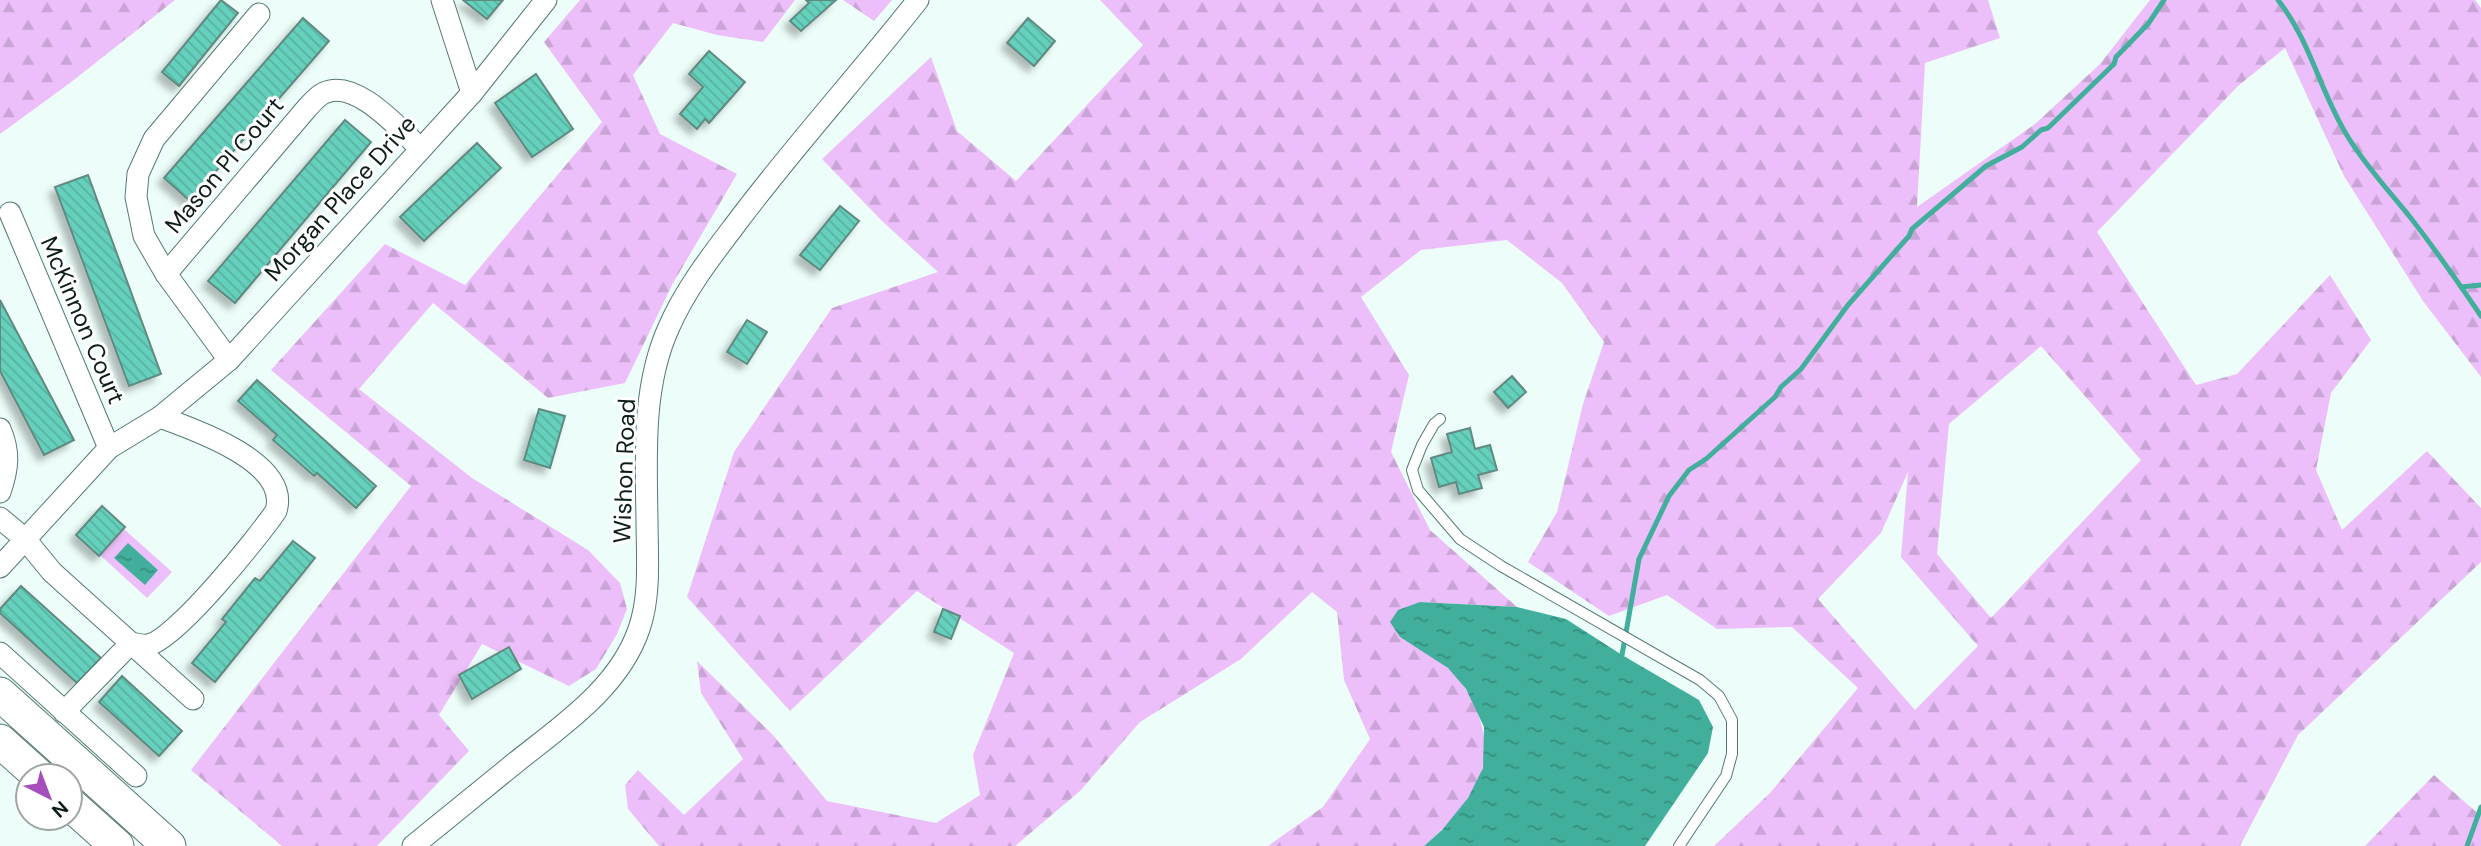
<svg xmlns="http://www.w3.org/2000/svg" width="2481" height="846" font-family="'DM Sans',sans-serif">
<style>
.grass{fill:#edbffa}
.forest{fill:url(#forest-firs);fill-rule:evenodd}
.water{fill:url(#water-ripples)}
.lines{fill:none;stroke-linecap:round;stroke-linejoin:round}
.stream{stroke:#41af9c;stroke-width:5}
.building{fill:url(#building-back-hatch);stroke:#618980;stroke-width:2;filter:url(#shadow)}
.service-casing{stroke:#537a72;stroke-width:12}
.minor-casing{stroke:#537a72;stroke-width:23}
.primary-casing{stroke:#537a72;stroke-width:35}
.service{stroke:#fff;stroke-width:10}
.minor{stroke:#fff;stroke-width:21}
.primary{stroke:#fff;stroke-width:33}
.labels{text-anchor:middle;dominant-baseline:central;stroke-width:6;stroke-linejoin:round;paint-order:stroke}
.street-label{font-size:24px;fill:#0d1e1a;stroke:#fff}
</style>
<defs>
<pattern id="forest-firs" width="22" height="20" patternUnits="userSpaceOnUse" patternTransform="scale(1.75)"><rect width="22" height="20" fill="#edbffa"/><path d="M5 1l3.5 6h-7zM16 11l3.5 6h-7z" fill="#caa4d6"/></pattern>
<pattern id="water-ripples" width="26" height="14" patternUnits="userSpaceOnUse" patternTransform="scale(1.75)"><rect width="26" height="14" fill="#41af9c"/><path d="M2 4q2-2 4 0t4 0M15 11q2-2 4 0t4 0" fill="none" stroke="#358e7e"/></pattern>
<pattern id="building-back-hatch" width="6" height="6" patternUnits="userSpaceOnUse" patternTransform="scale(1.75)"><rect width="6" height="6" fill="#65d0bc"/><path d="M-1 5l2 2M0 0l6 6M5-1l2 2" fill="none" stroke="#56b2a1"/></pattern>
<filter id="shadow"><feDropShadow dx="-6" dy="6" stdDeviation="3.5" flood-color="#0004"/></filter>
</defs>
<rect width="100%" height="100%" fill="#edfefa"/>
<path class="grass" d="M124,529L172,572L147,598L100,555Z"/>
<g class="forest">
<path d="M0,0H175L70,83L0,134Z"/>
<path d="M580,0H795L763,42L717,35L673,23L633,75L660,134L737,174L672,285L625,383L548,398L433,303L359,389L472,478L588,550L620,583L627,609L617,634L596,669L569,686L482,644L439,715L469,751L377,846H282L191,770L411,486L271,370L385,244L465,285L602,122L544,42Z"/>
<path d="M843,0H892L874,21Z"/>
<path d="M1100,0H1988L2000,38L1925,63L1917,207L2035,124L2100,64L2150,0H2475L2481,8V377L2423,301L2344,176L2285,48L2238,86L2097,232L2196,385L2237,374L2330,275L2371,340L2331,393L2316,470L2342,530L2427,451L2481,508V562L2298,735L2240,846H1714L1770,793L1858,688L1792,627L1717,629L1667,595L1609,616L1528,562L1557,512L1583,404L1604,342L1562,283L1507,240L1421,250L1361,297L1409,375L1391,452L1430,530L1517,607L1420,602L1400,637C1416,648 1436,657 1450,670C1474,694 1492,735 1482,769C1474,799 1447,826 1424,846H1268L1323,807L1370,739L1344,680L1337,612L1312,592L1241,659L1140,722L1080,791L1015,846H659L628,809L625,785L638,770L684,815L743,759L701,693L697,661L773,735L827,801L936,823L980,795L973,755L1014,653L917,591L790,711L687,597L734,452L832,308L938,272L882,221L822,159L931,57L957,131L1016,181L1143,45ZM2041,346L2141,460L1991,618L1937,554L1949,424ZM1908,472L1901,557L1978,646L1915,710L1818,599L1881,533Z"/>
<path d="M2434,775L2481,816V846H2365Z"/>
</g>
<g class="water">
<path d="M128,543L158,570L145,585L114,558Z"/>
<path d="M1420,602L1517,607L1566,619L1622,655L1699,700L1713,727L1708,753L1645,846H1424L1442,830L1468,798L1483,768L1484,727L1466,689L1448,668L1400,637L1390,622L1398,610Z"/>
</g>
<g class="lines">
<g class="stream">
<path d="M2278,0C2311,42 2320,92 2348,137C2365,165 2389,191 2410,217C2435,249 2458,282 2481,316"/>
<path d="M2461,287L2481,285"/>
<path d="M1622,655L1639,559L1669,496L1689,470L1706,459L1775,397L1781,387L1801,369L1848,305L1909,236L1912,229L1986,166L2022,147L2041,130L2048,128L2114,64L2116,57L2148,24L2164,0"/>
<path d="M2467,846L2481,807"/>
</g>
</g>
<g class="building">
<path d="M221,0L238,13L179,86L162,72Z"/>
<path d="M463,0H503L487,19Z"/>
<path d="M806,0H836L801,31L790,21L809,3Z"/>
<path d="M303,18L329,41L190,201L164,178Z"/>
<path d="M1028,18L1055,41L1034,66L1007,43Z"/>
<path d="M709,51L745,82L709,123L705,119L697,129L680,114L703,87L689,74Z"/>
<path d="M536,74L573,129L532,157L495,103Z"/>
<path d="M345,120L371,142L235,303L208,281Z"/>
<path d="M477,143L501,168L424,241L400,217Z"/>
<path d="M88,175L161,374L129,386L55,187Z"/>
<path d="M840,206L859,221L820,270L800,255Z"/>
<path d="M0,300L74,440L44,455L0,371Z"/>
<path d="M747,320L767,332L747,364L727,352Z"/>
<path d="M1512,376L1526,392L1508,408L1494,392Z"/>
<path d="M257,380L376,486L356,508L317,473L314,476L273,440L277,435L238,401Z"/>
<path d="M539,409L565,416L550,468L524,460Z"/>
<path d="M1470,428L1475,449L1490,445L1497,470L1478,475L1482,488L1459,494L1456,482L1439,487L1431,458L1452,452L1447,434Z"/>
<path d="M102,506L125,527L99,556L76,535Z"/>
<path d="M293,541L315,558L215,682L192,663L226,622L222,619L255,578L260,581Z"/>
<path d="M21,586L101,658L77,683L0,613V609Z"/>
<path d="M943,609L960,616L951,639L934,632Z"/>
<path d="M509,647L521,669L472,699L459,675Z"/>
<path d="M122,676L182,731L159,756L99,702Z"/>
</g>
<g class="lines">
<defs>
<path id="service" d="M1440,419L1434,424L1422,445L1412,470L1418,490L1460,539L1501,566L1700,680L1719,696L1732,720V754L1726,776L1679,846"/>
<g id="minor">
<path d="M442,0L472,93"/>
<path d="M10,213L109,448"/>
<path d="M166,274L307,108C312,103 317,96 324,93C356,78 399,129 420,148"/>
<path d="M229,360L166,274L144,236L136,197L138,174L154,139L259,14"/>
<path d="M160,417L229,360L472,93L546,0"/>
<path d="M0,429C10,452 8,469 0,492"/>
<path d="M0,518L25,539L52,572L193,699"/>
<path d="M0,567L109,448L160,417C193,429 291,462 276,511C259,536 175,641 148,645C143,646 136,644 131,643L64,712"/>
<path d="M0,653L136,776"/>
<path d="M413,846C447,818 481,791 515,763C561,726 619,688 639,629C651,595 647,555 647,519C646,455 642,386 669,327C686,288 713,254 738,221C795,145 859,75 918,0"/>
</g>
<g id="primary">
<path d="M0,694L169,846"/>
<path d="M0,741L39,776"/>
<path d="M70,804L117,846"/>
</g>
</defs>
<use href="#service" class="service-casing"/>
<use href="#minor" class="minor-casing"/>
<use href="#primary" class="primary-casing"/>
<use href="#service" class="service"/>
<use href="#minor" class="minor"/>
<use href="#primary" class="primary"/>
</g>
<g class="labels">
<g class="street-label">
<text transform="translate(224 165) rotate(-50)">Mason Pl Court</text>
<text transform="translate(340 198) rotate(-48)">Morgan Place Drive</text>
<text transform="translate(83 320) rotate(67)">McKinnon Court</text>
<text transform="translate(624 471) rotate(-88)">Wishon Road</text>
</g>
</g>
<g transform="translate(49 797) rotate(138)"><circle r="33" fill="#ffffff" stroke="#9ea5a3" stroke-width="2"/>
<path d="M0-5L12 26L0 18L-12 26Z" fill="#a54ebc"/>
<text y="-10" font-size="19" font-weight="bold" text-anchor="middle" fill="#0d1e1a">N</text>
</g>
</svg>
